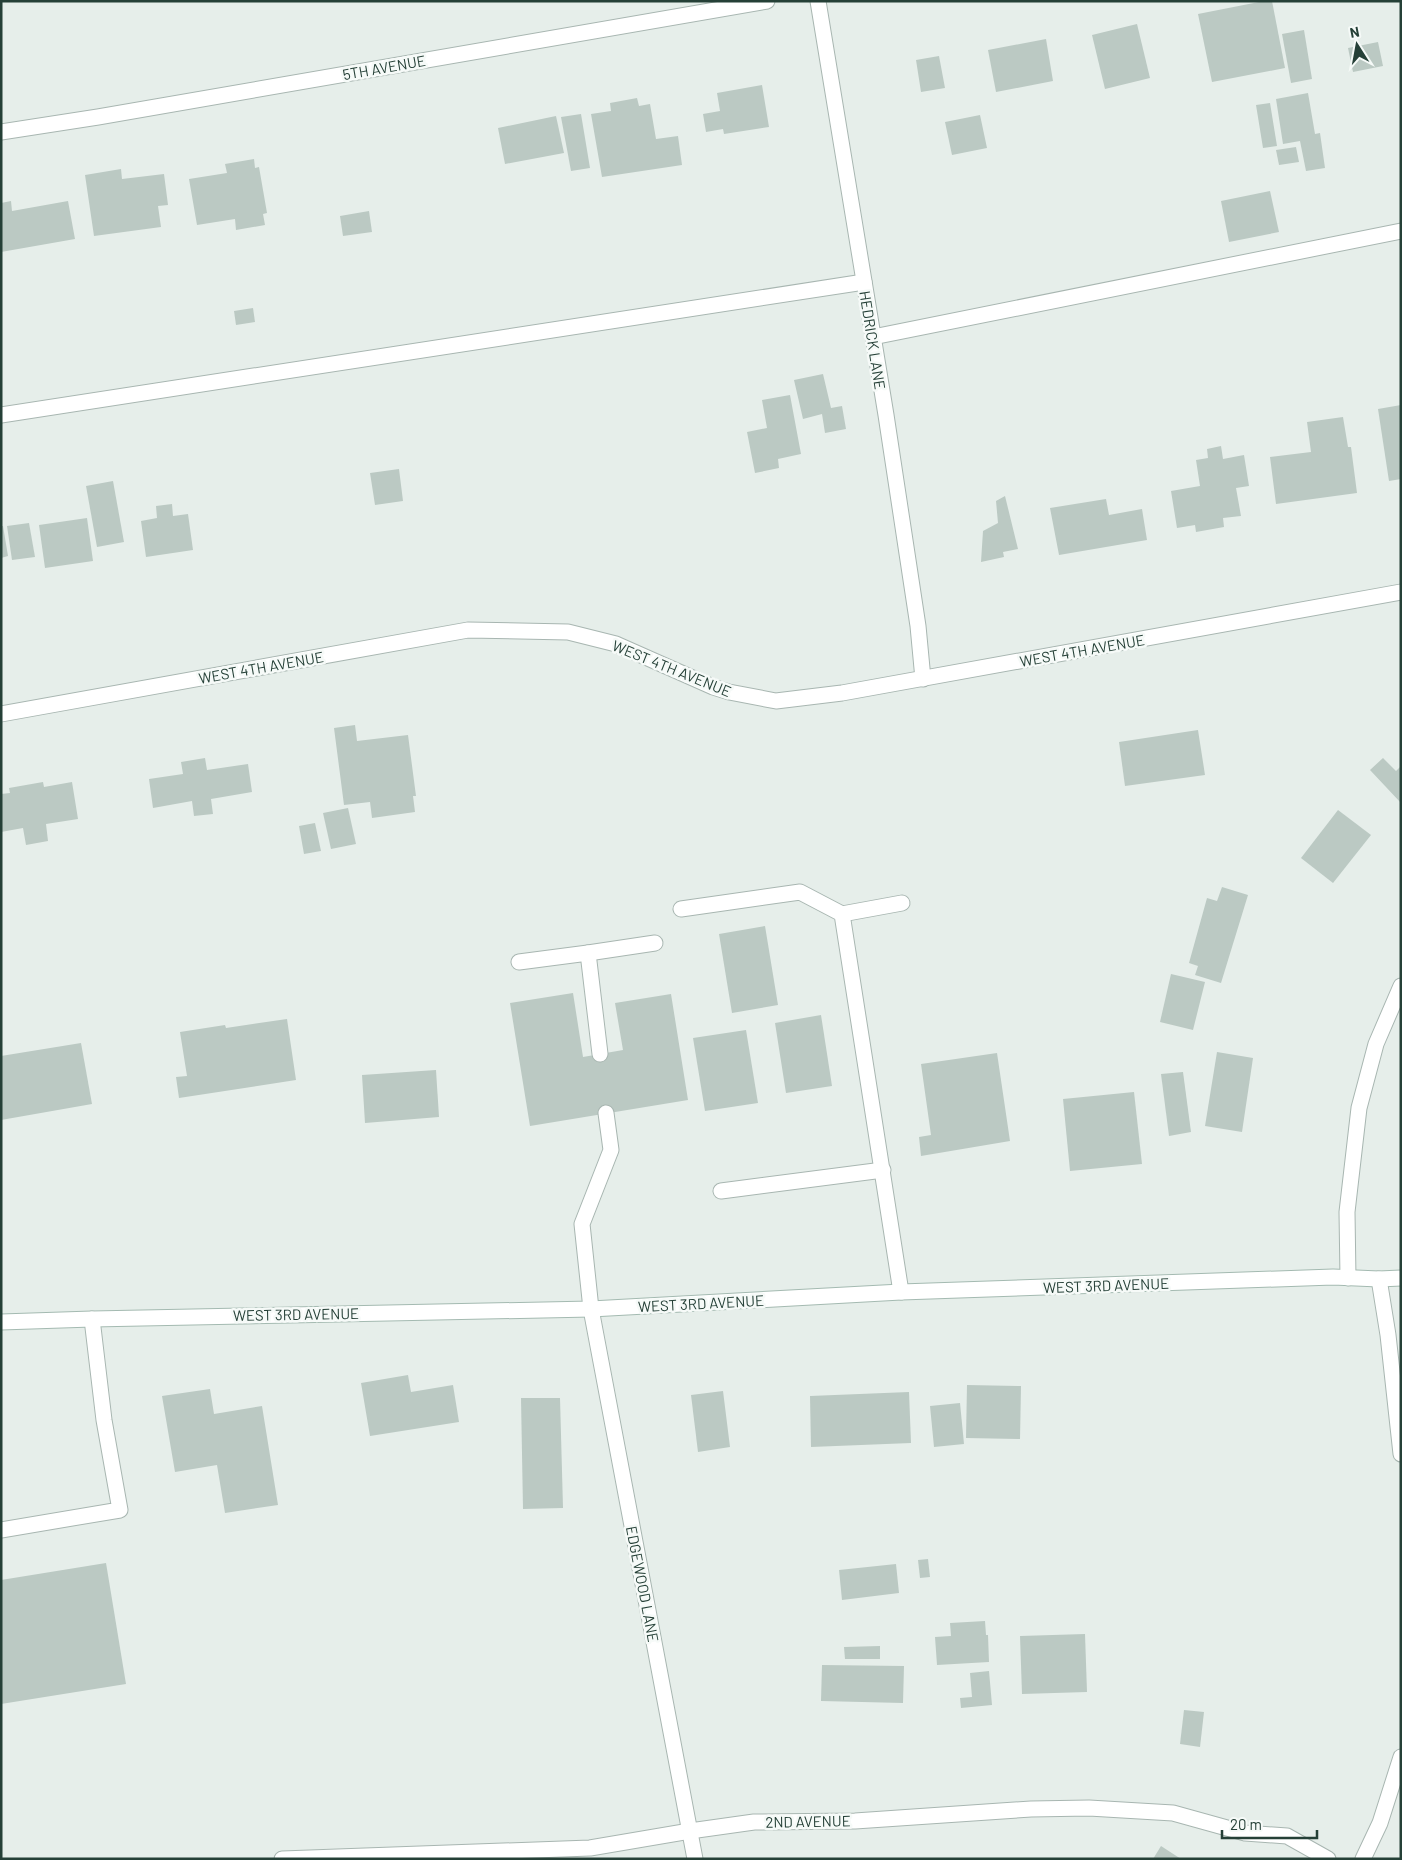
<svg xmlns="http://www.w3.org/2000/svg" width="1402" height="1860" font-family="Barlow,sans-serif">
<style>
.building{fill:#bbc9c3}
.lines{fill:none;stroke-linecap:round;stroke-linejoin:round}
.lane-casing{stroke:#a8b6b1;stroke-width:17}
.street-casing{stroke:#a8b6b1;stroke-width:17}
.secondary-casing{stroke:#a4bab1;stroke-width:17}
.lane{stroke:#fff;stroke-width:15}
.street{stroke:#fff;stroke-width:15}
.secondary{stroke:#fff;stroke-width:15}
.labels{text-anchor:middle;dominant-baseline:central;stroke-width:5;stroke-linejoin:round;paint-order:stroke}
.street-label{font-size:15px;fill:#254037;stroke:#f6faf8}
</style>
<rect width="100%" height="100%" fill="#e6eeea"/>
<g class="building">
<path d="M1264,1H1272L1285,68L1212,82L1198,14Z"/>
<path d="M1137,24L1150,78L1105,89L1092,35Z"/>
<path d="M1304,30L1312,79L1291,83L1282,34Z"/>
<path d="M1046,39L1053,81L996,92L988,50Z"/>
<path d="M1378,42L1383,66L1353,72L1348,48Z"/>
<path d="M939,56L945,88L921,92L916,60Z"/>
<path d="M762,85L769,127L724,134L723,129L706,132L703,114L720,111L717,93Z"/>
<path d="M1308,93L1315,134L1320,133L1325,168L1306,171L1300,141L1283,144L1276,99Z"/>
<path d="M637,98L639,106L650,104L656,139L678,136L682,165L602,177L591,114L611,111L610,103Z"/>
<path d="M1270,103L1277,146L1263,148L1256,105Z"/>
<path d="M581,114L590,168L571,171L561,117Z"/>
<path d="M980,115L987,148L952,155L945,122Z"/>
<path d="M556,116L564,153L505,164L498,128Z"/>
<path d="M1296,147L1299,162L1279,165L1276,150Z"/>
<path d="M254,159L255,168L259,167L267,213L263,214L265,225L236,230L235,219L197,225L189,179L227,173L225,164Z"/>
<path d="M121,169L122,179L164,174L168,205L158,206L161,227L94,236L85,175Z"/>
<path d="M1270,191L1279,232L1229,242L1221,201Z"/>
<path d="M11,201L12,211L68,201L75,239L1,252V203Z"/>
<path d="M369,211L372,232L343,236L340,216Z"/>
<path d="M253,308L255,322L236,325L234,311Z"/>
<path d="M823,374L831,408L842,406L846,429L825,433L822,414L803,419L794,380Z"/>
<path d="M790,395L801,454L778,459L779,468L755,473L747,432L767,428L762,400Z"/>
<path d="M1401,405V479L1389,481L1378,409Z"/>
<path d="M1343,417L1348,447H1351L1357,493L1276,504L1270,457L1311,452L1307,422Z"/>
<path d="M1221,446L1223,459L1244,455L1249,486L1236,488L1241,516L1223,518L1224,527L1196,532L1195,525L1177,528L1171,491L1200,486L1196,460L1208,458L1207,449Z"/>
<path d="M399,469L403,501L375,505L370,473Z"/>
<path d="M113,481L124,542L97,547L86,486Z"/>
<path d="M1005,496L1018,549L1003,552L1004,557L981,562L983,531L998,523L996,501Z"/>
<path d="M1106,499L1109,515L1142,509L1147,540L1059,555L1050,508Z"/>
<path d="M172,504L173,516L188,514L193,550L146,557L141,521L157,518L156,506Z"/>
<path d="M87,518L93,561L45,568L39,525Z"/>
<path d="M29,523L35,557L12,560L7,526Z"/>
<path d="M1,526H3L8,556L1,558Z"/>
<path d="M355,725L357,741L408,735L416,796H413L415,812L372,818L370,802L344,805L334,728Z"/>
<path d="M1198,730L1205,775L1125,786L1119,742Z"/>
<path d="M205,758L207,770L248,764L252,792L211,799L213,814L194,816L192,801L153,808L149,779L183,774L181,762Z"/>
<path d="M1383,758L1396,771L1401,766V803L1370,770Z"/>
<path d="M43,782L44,787L72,782L78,819L46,824L48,841L26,845L23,828L1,832V794L10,793L9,788Z"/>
<path d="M348,808L356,844L331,849L323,813Z"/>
<path d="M1338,810L1371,835L1333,883L1301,858Z"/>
<path d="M315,823L321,851L304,854L299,826Z"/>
<path d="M1222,887L1248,895L1221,983L1195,975L1198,966L1189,963L1207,898L1217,901Z"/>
<path d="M765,926L778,1005L732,1013L719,934Z"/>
<path d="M1171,974L1205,982L1193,1030L1160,1022Z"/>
<path d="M573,993L583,1057L623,1050L615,1003L671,994L688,1100L530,1126L510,1003Z"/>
<path d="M821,1015L832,1086L786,1093L775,1023Z"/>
<path d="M287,1019L296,1080L179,1098L176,1077L187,1076L180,1032L225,1025L226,1028Z"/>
<path d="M746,1030L758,1103L705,1111L693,1038Z"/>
<path d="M81,1043L92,1104L1,1120V1056Z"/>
<path d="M1217,1052L1253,1058L1242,1132L1205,1126Z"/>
<path d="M997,1053L1010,1141L921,1156L919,1137L931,1135L921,1064Z"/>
<path d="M436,1070L439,1117L365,1123L362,1075Z"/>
<path d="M1183,1072L1191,1132L1169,1136L1161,1074Z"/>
<path d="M1134,1092L1142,1164L1070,1171L1063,1099Z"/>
<path d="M408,1375L411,1392L453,1385L459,1422L370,1436L361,1383Z"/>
<path d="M967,1385L1021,1386L1020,1439L966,1438Z"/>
<path d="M210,1389L214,1414L262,1406L278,1505L225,1513L217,1465L175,1472L162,1396Z"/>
<path d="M723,1391L730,1447L698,1452L691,1395Z"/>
<path d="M909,1392L911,1443L811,1447L810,1396Z"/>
<path d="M521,1398H560L563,1508L523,1509Z"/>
<path d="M960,1403L964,1444L934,1447L930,1406Z"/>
<path d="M928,1559L930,1577L920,1578L918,1560Z"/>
<path d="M106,1563L126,1684L1,1704V1580Z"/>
<path d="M896,1564L899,1593L842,1600L839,1570Z"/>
<path d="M985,1621L986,1635H988L989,1662L937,1665L935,1637L951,1636L950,1623Z"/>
<path d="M1085,1634L1087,1692L1022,1694L1020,1636Z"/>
<path d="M880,1646V1659H845L844,1647Z"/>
<path d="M822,1665L904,1666L903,1703L821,1701Z"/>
<path d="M989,1671L992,1705L961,1708L960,1698L972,1697L970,1673Z"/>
<path d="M1184,1710L1204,1712L1200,1747L1180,1744Z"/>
<path d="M1161,1846L1181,1859H1153Z"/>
</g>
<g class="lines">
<defs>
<g id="lane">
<path d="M873,337L1401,231"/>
<path d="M1,415L864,282"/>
<path d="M681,909L800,892L842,914L901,1292"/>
<path d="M842,914L902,903"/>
<path d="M588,953L655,943"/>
<path d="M519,962L588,953L600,1054"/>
<path d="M721,1191L883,1170"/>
<path d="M591,1309L582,1224L611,1150L606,1113"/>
<path d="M1,1530L120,1510L104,1420L92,1319"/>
</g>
<g id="street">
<path d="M818,1L886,415L918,626L923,679"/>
<path d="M1,132L98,117L767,1"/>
<path d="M1,714L468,630L568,632L616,644L713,687L729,692L776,701L842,693L1401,592"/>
<path d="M1348,1278L1347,1212L1359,1108L1376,1044L1401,986"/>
<path d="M1379,1279L1388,1335L1401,1454"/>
<path d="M591,1309L695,1859"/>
<path d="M282,1859L590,1848L690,1831L754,1822L855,1821L1031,1809L1089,1808L1173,1813L1245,1833L1287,1836L1328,1859"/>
<path d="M1363,1859L1380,1823L1401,1757"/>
</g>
<path id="secondary" d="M1,1322L92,1319L591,1309L901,1292L1333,1277L1379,1279L1401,1278"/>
</defs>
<use href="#lane" class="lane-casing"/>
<use href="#street" class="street-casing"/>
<use href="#secondary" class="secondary-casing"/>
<use href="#lane" class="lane"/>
<use href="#street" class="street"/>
<use href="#secondary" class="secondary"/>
</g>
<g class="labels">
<g class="street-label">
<text transform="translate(384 67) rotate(-10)">5TH AVENUE</text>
<text transform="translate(873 340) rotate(81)">HEDRICK LANE</text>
<text transform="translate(1082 650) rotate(-10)">WEST 4TH AVENUE</text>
<text transform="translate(261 667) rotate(-10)">WEST 4TH AVENUE</text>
<text transform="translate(672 668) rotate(22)">WEST 4TH AVENUE</text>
<text transform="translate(1106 1285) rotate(-2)">WEST 3RD AVENUE</text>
<text transform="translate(701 1303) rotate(-3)">WEST 3RD AVENUE</text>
<text transform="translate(296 1314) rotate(-1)">WEST 3RD AVENUE</text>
<text transform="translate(643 1584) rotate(79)">EDGEWOOD LANE</text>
<text transform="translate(808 1821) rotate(-1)">2ND AVENUE</text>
</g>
</g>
<rect width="1402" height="1860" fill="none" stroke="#254037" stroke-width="5"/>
<g transform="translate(1357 45) rotate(349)" stroke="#f6faf8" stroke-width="4" paint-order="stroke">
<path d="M0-4L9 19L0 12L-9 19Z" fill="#254037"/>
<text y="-8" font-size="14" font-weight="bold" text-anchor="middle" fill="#254037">N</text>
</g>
<path d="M1222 1830v8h95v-8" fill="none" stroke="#254037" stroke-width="2.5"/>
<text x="1230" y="1830" font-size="15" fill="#254037" stroke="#f6faf8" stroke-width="4" paint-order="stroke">20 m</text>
</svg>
